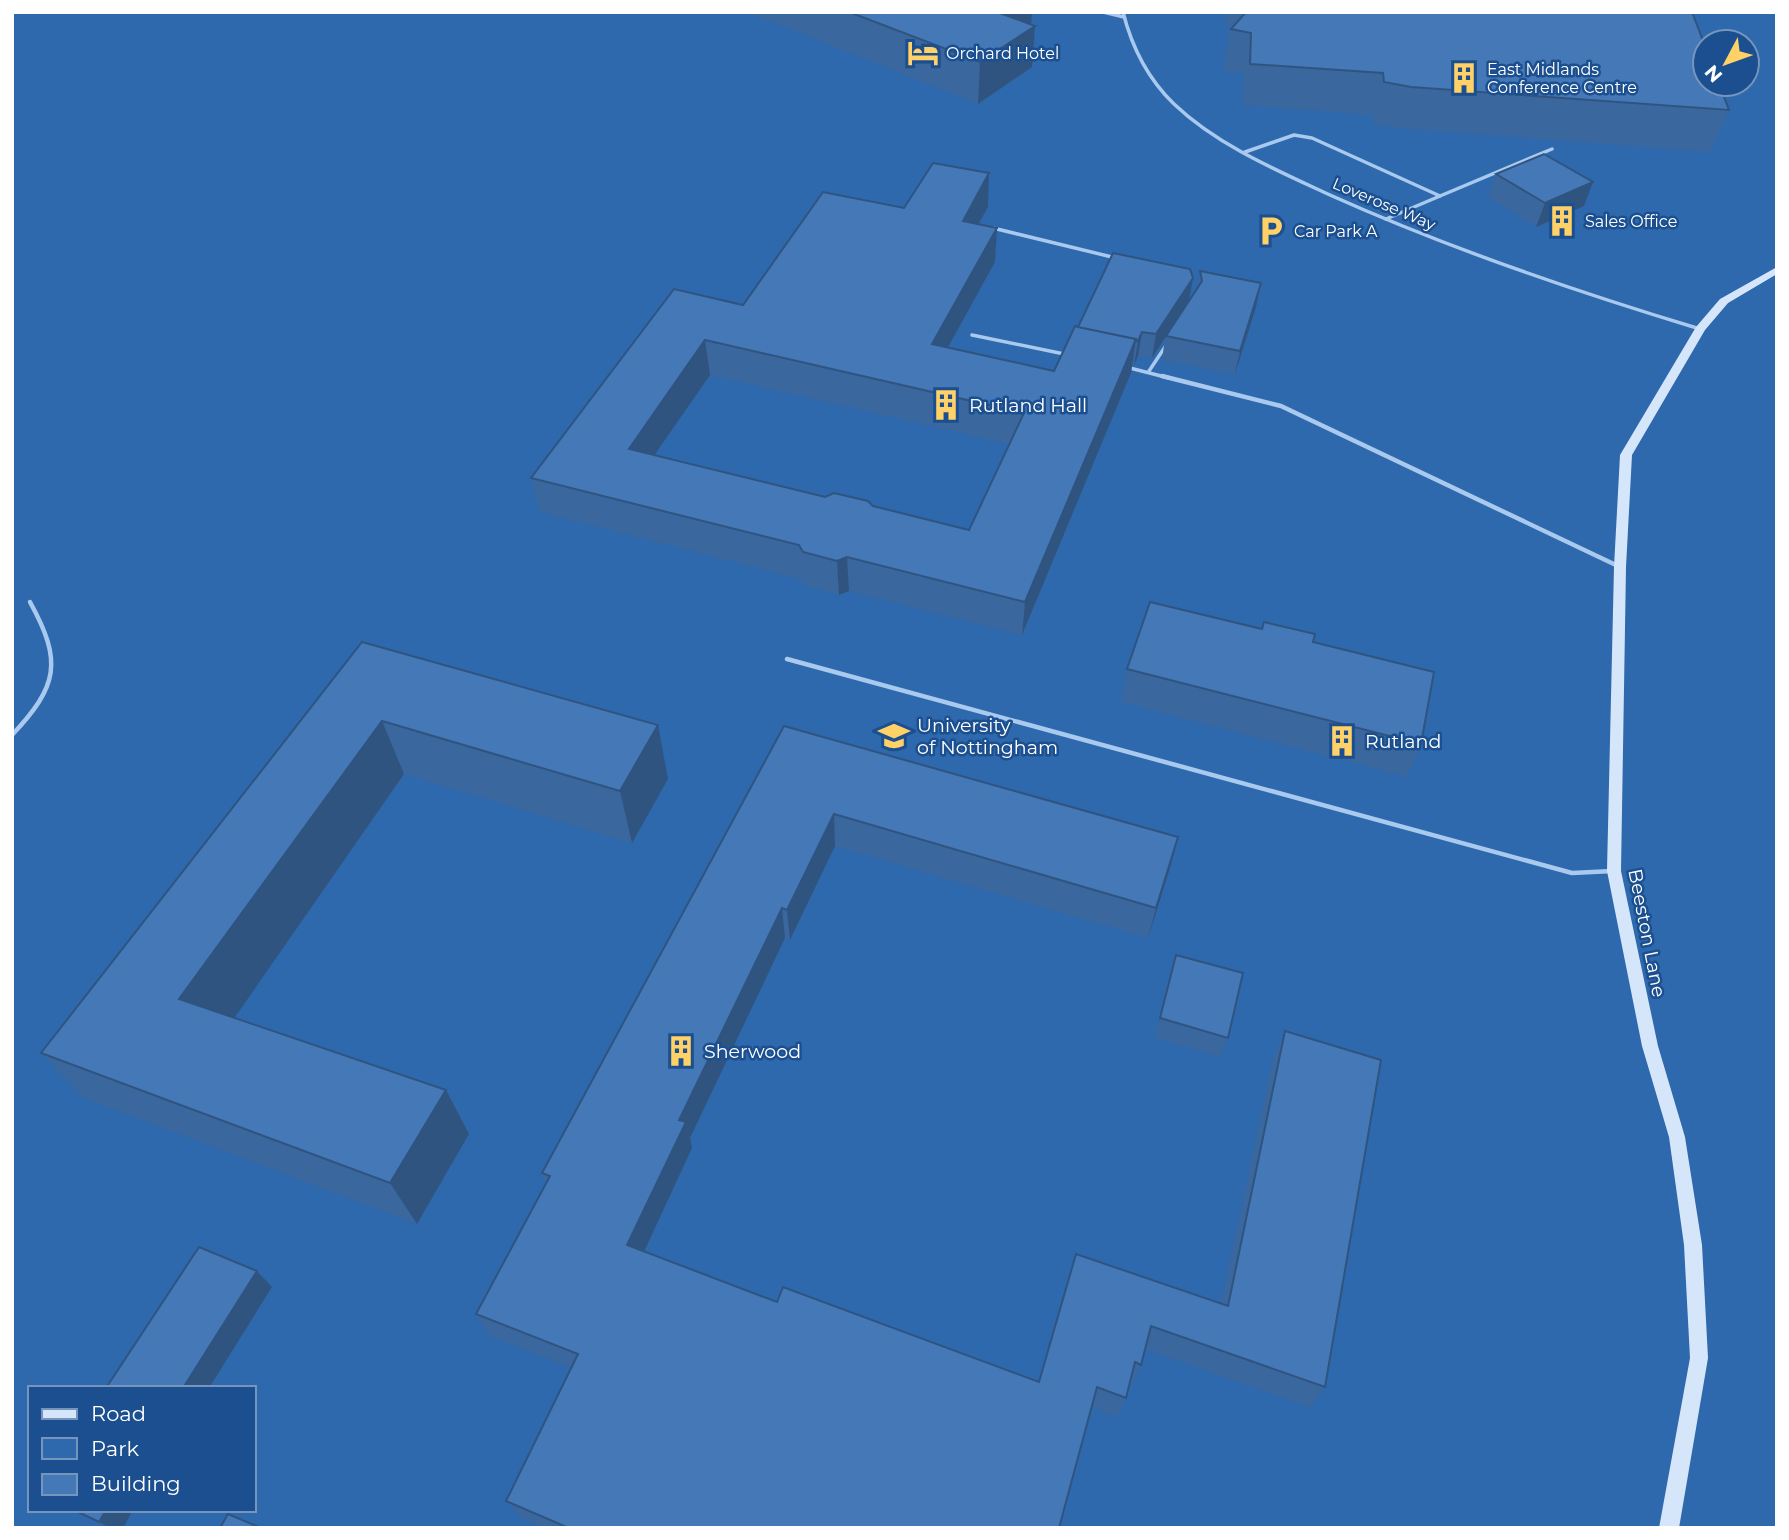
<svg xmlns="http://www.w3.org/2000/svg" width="1789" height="1540" font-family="Montserrat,sans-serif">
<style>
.green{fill:#2e69ad;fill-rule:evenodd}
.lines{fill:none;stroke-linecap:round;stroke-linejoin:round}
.lane-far1{stroke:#a9c9ee;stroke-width:3.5}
.lane{stroke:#a9c9ee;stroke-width:4.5}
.secondary{fill:#d6e6fa;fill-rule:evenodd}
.wall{fill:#3a679d;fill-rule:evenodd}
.shaded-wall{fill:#305480}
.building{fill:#4478b7;stroke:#305480;stroke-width:2;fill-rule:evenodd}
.labels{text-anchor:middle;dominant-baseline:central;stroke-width:5;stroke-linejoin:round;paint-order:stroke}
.far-poi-label{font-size:16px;fill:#fff;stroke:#1b4f8f;text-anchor:start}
.far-street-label{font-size:16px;fill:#fff;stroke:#1b4f8f}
.poi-label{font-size:19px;fill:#fff;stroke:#1b4f8f;text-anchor:start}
.street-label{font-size:19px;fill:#fff;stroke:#1b4f8f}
</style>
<rect width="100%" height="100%" fill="#1b4f8f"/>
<path class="green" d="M12,12H1777V1528H12ZM1705,42H1747V84H1705ZM30,1388H254V1510H30Z"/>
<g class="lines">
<g class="lane-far1">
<path d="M1103,12L1124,17"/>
<path d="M1123,12C1132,48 1147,78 1174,104C1217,145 1276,170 1330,195C1450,249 1574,291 1700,329"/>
<path d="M1245,152L1294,135L1312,138L1440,196L1386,219"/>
<path d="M1440,196L1552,149"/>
<path d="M993,228L1116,258"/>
<path d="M972,335L1069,355"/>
<path d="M1126,367L1169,378"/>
<path d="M1149,371L1167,344"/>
</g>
<g class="lane">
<path d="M1162,376L1281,406L1618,566"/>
<path d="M787,659L1572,873L1613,871"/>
<path d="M12,735C58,686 63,662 30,602"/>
</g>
<path class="secondary" d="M1777,267V274L1728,303L1705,330L1632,455L1626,567L1621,871L1658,1046L1685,1137L1702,1245L1708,1358L1679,1528H1659L1690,1358L1684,1245L1669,1137L1642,1046L1607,871L1614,567L1620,455L1696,327L1720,299Z"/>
</g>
<g class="wall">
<path d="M748,12H1032L1031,24L1035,26L1032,67L978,104Z"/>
<path d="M1226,12H1692L1729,110L1710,152L1399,128L1373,124V115L1242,105L1244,74L1223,70L1230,29L1225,20Z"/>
<path d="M1496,174L1593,182L1584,206L1536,227L1488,197Z"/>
<path d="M988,207L978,224L997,228L995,262L948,348L1054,371L1078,327L1193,278L1189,300L1197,288L1200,271L1256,307L1235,374L1162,360L1165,338L1152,358L1138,356L1134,365L1132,364L1131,373L1022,635L849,591L839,595L805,586L801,579L540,512L531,478L743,305L904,208ZM710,375L1010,444L969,530L873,506L825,497L654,455Z"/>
<path d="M362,642L668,779L632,843L404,774L234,1018L469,1134L417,1224L84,1098L41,1053Z"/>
<path d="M1313,642L1421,744L1407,777L1121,702L1127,669Z"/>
<path d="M784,726L1178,837L1170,868L1148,938L835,846L790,940L785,938L690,1138L692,1148L644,1251L777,1302L1039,1382L1076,1254L1221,1304L1273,1059L1285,1031L1325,1387L1310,1407L1145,1349L1141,1365L1132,1385L1129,1384L1126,1398L1117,1417L1091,1407L1059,1528H544L521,1518L506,1501L571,1368L490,1336L476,1314L546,1183L542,1173Z"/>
<path d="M1176,955L1228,1038L1220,1057L1155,1038Z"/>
<path d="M71,1510H133L123,1528H109Z"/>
</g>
<g class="shaded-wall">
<path d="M996,12H1032L1031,29L1035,26L1032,67L978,104L980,62Z"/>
<path d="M989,173L988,207L961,255L963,221Z"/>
<path d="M1593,182L1584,206L1536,227L1545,203Z"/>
<path d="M997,228L995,262L931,378L932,344Z"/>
<path d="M1193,278L1189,301L1152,358L1156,334Z"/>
<path d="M1261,283L1256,307L1235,374L1240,351Z"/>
<path d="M1142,332L1138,356L1134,365L1138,341Z"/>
<path d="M1136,339L1131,373L1022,635L1025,602Z"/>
<path d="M705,340L710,375L635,483L629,449Z"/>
<path d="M847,557L849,591L839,595L837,561Z"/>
<path d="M382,721L404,774L215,1046L179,999Z"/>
<path d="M658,725L668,779L632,843L620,791Z"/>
<path d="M834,814L835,846L790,940L787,910Z"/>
<path d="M1178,837L1170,868L1148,938L1156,908Z"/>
<path d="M782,908L785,938L690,1138L692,1148L636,1269L627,1245L679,1120Z"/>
<path d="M446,1090L469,1134L417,1224L390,1183Z"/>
<path d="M257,1271L272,1287L209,1388H183Z"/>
<path d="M106,1510H133L123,1528H110L99,1522Z"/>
</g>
<g class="building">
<path d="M849,12H997L1035,26L980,62Z"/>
<path d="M1246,12H1692L1705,46V84H1719L1729,110L1411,87L1384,82L1383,73L1250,64L1251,33L1231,29Z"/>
<path d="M1544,154L1593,182L1545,203L1496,174Z"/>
<path d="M933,163L989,173L963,221L997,228L932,344L1054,371L1075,326L1136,339L1025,602L847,557L837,561L803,552L799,545L531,478L674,289L743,305L823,192L904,208ZM705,340L1024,413L969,530L873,506L868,501L834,493L825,497L629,449Z"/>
<path d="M1113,253L1190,269L1193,278L1156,334L1142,332L1138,341H1135L1136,339L1078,327Z"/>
<path d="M1200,271L1261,283L1240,351L1166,336L1202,281Z"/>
<path d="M1150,602L1262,629L1264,622L1315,634L1313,642L1434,672L1421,744L1127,669Z"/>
<path d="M362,642L658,725L620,791L382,721L179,999L446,1090L390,1183L41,1053Z"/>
<path d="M784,726L1178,837L1156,908L834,814L787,910L782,908L679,1120L686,1122L627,1245L777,1302L783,1287L1039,1382L1076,1254L1228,1306L1285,1031L1381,1060L1325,1387L1151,1326L1141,1365L1135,1362L1126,1398L1097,1387L1059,1528H569L506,1501L578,1354L476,1314L550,1176L542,1173Z"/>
<path d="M1176,955L1243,973L1228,1038L1160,1018Z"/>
<path d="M199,1247L257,1271L183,1388H106Z"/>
<path d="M74,1510H106L99,1522Z"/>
<path d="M228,1514L261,1528H220Z"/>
</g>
<defs>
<symbol id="hotel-bare" viewBox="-9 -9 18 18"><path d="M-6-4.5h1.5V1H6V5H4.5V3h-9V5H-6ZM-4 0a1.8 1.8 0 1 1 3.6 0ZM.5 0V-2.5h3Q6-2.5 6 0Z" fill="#ffd166" stroke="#1b4f8f" stroke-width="2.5" paint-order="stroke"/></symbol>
<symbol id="building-bare" viewBox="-9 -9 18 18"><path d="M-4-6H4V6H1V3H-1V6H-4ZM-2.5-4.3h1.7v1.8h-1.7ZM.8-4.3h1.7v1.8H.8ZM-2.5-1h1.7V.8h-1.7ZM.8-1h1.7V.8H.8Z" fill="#ffd166" stroke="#1b4f8f" stroke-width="2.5" paint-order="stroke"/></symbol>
<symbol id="parking-bare" viewBox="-9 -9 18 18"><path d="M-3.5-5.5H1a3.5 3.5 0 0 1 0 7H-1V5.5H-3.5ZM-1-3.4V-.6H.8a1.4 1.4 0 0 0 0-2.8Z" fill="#ffd166" stroke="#1b4f8f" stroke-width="2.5" paint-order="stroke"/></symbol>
<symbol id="university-bare" viewBox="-9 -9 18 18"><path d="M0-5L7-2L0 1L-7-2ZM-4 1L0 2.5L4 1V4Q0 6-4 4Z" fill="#ffd166" stroke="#1b4f8f" stroke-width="2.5" paint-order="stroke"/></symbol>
</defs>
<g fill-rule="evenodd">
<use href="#hotel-bare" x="901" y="31" width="44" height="44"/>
<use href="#building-bare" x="1442" y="56" width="44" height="44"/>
<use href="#building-bare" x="1540" y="199" width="44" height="44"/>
<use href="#parking-bare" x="1249" y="209" width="44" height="44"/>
<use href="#building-bare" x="924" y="383" width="44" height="44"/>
<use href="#university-bare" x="872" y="714" width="44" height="44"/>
<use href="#building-bare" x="1320" y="719" width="44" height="44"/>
<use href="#building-bare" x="659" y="1029" width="44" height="44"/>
</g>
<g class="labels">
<g class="far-poi-label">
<text x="946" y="53">Orchard Hotel</text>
<text x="1487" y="69">East Midlands<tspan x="1487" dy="18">Conference Centre</tspan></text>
<text x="1585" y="221">Sales Office</text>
<text x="1294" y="231">Car Park A</text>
</g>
<g class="far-street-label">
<text transform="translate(1384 204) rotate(23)">Loverose Way</text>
</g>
<g class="poi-label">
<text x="969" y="405">Rutland Hall</text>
<text x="917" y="725">University<tspan x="917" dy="22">of Nottingham</tspan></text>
<text x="1365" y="741">Rutland</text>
<text x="704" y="1051">Sherwood</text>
</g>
<g class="street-label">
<text transform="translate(1647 933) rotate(79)">Beeston Lane</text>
</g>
</g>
<rect width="1789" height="1540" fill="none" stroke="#ffffff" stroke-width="28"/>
<rect x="28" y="1386" width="228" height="126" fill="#1b4f8f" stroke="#7695bc" stroke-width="2"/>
<rect x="42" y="1409" width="35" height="10" fill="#d6e6fa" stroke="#7695bc" stroke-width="2"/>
<text x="91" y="1421" font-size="21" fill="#ffffff">Road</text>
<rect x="42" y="1438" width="35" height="21" fill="#2e69ad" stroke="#7695bc" stroke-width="2"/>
<text x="91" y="1456" font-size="21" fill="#ffffff">Park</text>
<rect x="42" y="1474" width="35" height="21" fill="#4478b7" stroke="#7695bc" stroke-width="2"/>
<text x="91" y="1491" font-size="21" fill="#ffffff">Building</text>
<g transform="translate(1726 63) rotate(229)"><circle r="33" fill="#1b4f8f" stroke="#7695bc" stroke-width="2"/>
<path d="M0-5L12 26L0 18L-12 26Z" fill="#ffd166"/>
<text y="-10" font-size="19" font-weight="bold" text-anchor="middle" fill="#ffffff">N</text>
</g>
</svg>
